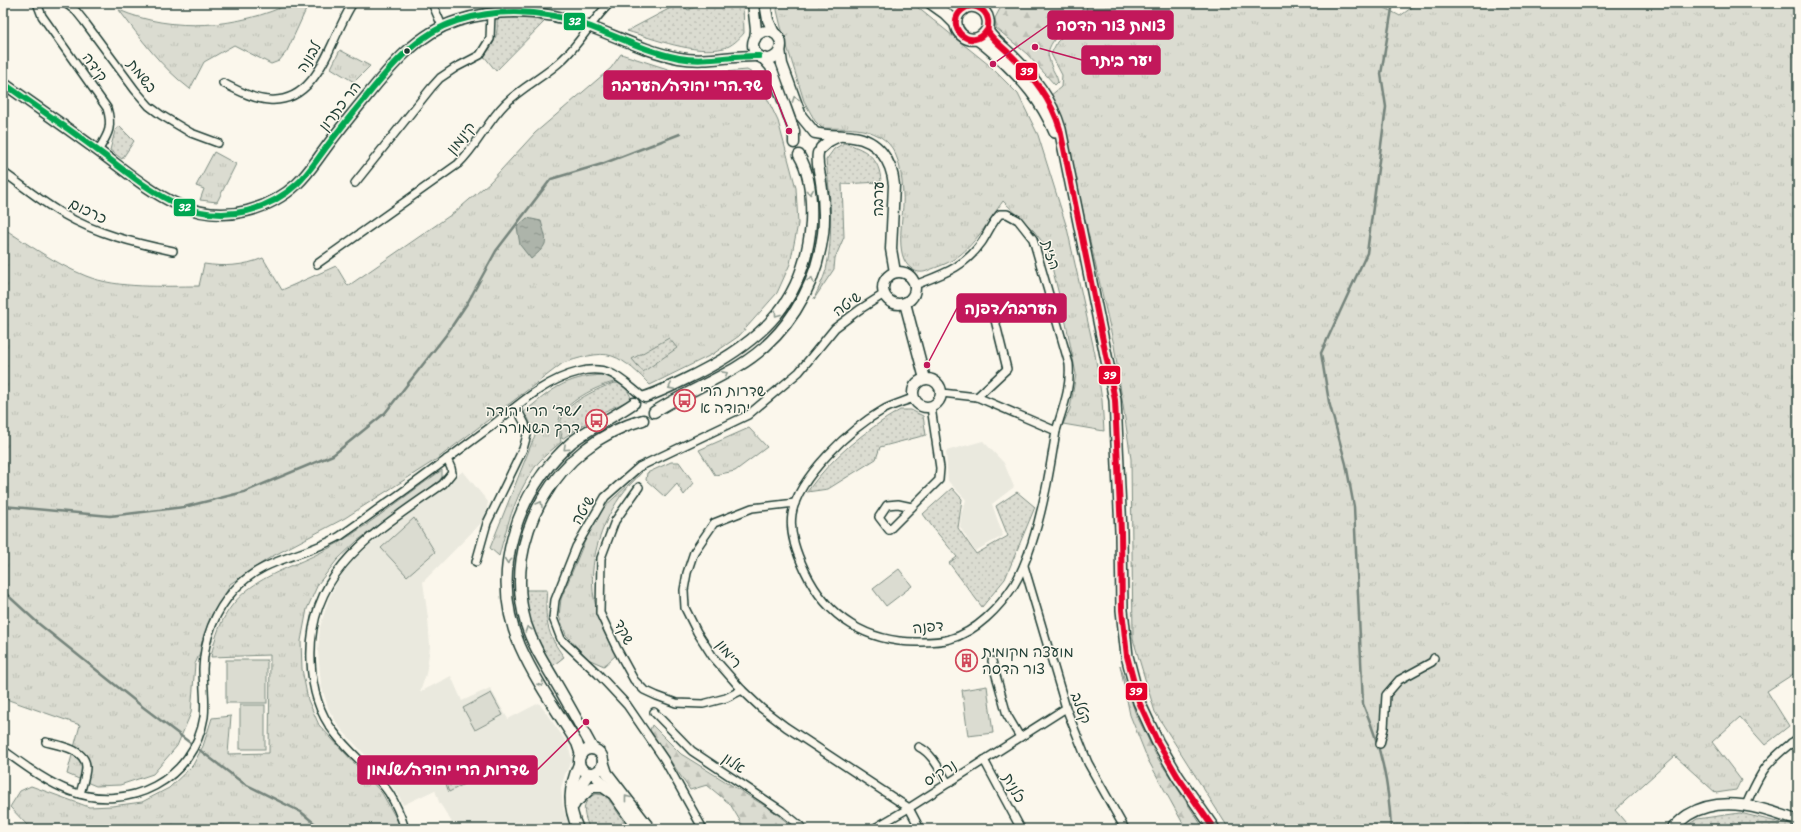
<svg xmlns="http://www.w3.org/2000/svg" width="1801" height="832" font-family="Sriracha,'Playpen Sans Hebrew',sans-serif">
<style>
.built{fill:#eae9de}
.grass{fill:url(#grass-tufts);stroke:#7d8c82}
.forest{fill:url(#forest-firs);stroke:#7d8c82}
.park{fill:url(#park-dots);stroke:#7d8c82}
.garden{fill:#dbdcd1;stroke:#7d8c82}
.water{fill:url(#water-ripples);stroke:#74847b}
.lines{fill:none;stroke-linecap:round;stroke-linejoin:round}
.stream{stroke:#74847b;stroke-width:2.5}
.street-casing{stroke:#1f3d34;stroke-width:10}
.secondary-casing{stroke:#1f3d34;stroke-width:13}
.primary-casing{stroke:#1f3d34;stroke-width:14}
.street{stroke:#fbf7ec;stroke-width:7}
.secondary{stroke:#fbf7ec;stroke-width:10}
.primary{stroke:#fbf7ec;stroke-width:11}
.bus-1-casing{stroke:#fbf7ec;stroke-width:9}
.bus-2-casing{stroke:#fbf7ec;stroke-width:9}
.bus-1{stroke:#00a651;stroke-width:6}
.bus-2{stroke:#e4002b;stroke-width:6}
.oneway{stroke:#8d9a90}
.bus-dot{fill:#1f3d34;stroke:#fbf7ec;stroke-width:1.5}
.labels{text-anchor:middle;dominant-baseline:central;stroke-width:3;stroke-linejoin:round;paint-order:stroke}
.street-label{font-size:15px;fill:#1f3d34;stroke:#fbf7ec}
.poi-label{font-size:15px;fill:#1f3d34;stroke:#fbf7ec;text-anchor:start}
.leader{fill:none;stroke:#c2185b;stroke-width:1.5}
.callout-dot{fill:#c2185b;stroke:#fbf7ec;stroke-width:1.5}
.callout{fill:#c2185b;stroke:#c2185b;stroke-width:1.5}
.callout-label{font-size:16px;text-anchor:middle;font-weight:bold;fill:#fff}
.line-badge{stroke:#fbf7ec;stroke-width:1.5}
.badge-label{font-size:11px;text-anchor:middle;font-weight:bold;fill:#fff}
</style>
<defs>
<pattern id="grass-tufts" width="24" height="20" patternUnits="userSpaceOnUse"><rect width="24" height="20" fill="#dbdcd1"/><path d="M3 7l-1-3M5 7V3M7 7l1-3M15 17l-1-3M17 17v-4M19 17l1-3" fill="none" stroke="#bcbeb4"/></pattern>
<pattern id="forest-firs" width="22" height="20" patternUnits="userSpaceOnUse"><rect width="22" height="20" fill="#dbdcd1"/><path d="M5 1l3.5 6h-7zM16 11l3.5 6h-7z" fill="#bcbeb4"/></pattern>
<pattern id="park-dots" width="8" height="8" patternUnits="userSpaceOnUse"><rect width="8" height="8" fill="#dbdcd1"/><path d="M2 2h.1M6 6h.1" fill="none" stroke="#bcbeb4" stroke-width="1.8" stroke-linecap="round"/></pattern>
<pattern id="water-ripples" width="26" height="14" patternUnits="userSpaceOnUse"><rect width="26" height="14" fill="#adb4aa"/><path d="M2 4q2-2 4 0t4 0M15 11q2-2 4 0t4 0" fill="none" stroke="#8c948b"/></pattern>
</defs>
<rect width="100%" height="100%" fill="#fbf7ec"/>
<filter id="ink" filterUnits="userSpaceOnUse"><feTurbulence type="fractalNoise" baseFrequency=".025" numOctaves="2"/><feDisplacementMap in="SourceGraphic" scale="8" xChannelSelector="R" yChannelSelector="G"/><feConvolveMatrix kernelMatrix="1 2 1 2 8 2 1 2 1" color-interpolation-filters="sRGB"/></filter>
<g filter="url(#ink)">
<g class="built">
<path d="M983,441L1004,463L1014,487L992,504L1003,536L975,551L960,527L961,514L966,500L948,481L946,451Z"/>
<path d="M463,471L488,502L485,519L423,582L428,618L430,647L426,674L420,692L451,676L462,701L490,688L508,719L539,703L568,744L572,760L565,774L561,788L563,807L570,829H456L439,802L435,790L403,805L398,794L382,773L340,728L329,710L321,685L318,651L320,627L329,598L340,577L356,557L381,535L420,506Z"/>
</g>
<g class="grass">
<path d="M291,3H309L287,51L279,61L271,64L234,45L204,62L190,89C161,67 141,39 119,10C172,33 240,28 291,3Z"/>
<path d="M779,3H912L989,65L1018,94L1038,135L1067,228L1095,354L1102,400L1104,431L1063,424L1070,409L1076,374L1065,318L1047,248L1034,231L1003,201C990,219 973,248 954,259C947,264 937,267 929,270C924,273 917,273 912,269C892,256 905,215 903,194C902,178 900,155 888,143C870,125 845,129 822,128L815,121L804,101L781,27L777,10Z"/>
<path d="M1087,3H1376L1400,16L1418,3H1798V671L1767,691L1789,726L1765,745L1740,717L1712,742L1741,780L1736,790L1716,793L1675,756L1615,810L1631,829H1229L1155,712L1133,639L1131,459L1114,345L1071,159L1050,96L1061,87L1062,75L1051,54L1057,42L1086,13Z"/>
<path d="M340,50L370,66L354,82L331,68Z"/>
<path d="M621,54L677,72L702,74L747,70L754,74L757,77L778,121L796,188L798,224L790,264L777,293L739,336L713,354L650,385C639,374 627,361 612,356C599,351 576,359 563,363L437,459L345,518L271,557L230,584L195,664L191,713L177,746L153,774L120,785L96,786L67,774L80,725L3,698V228C29,245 56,264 86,276C118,289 164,286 199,286L204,264C224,267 244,266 263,258L282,290L336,266L348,286L455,212L490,182L535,133L611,68Z"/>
<path d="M214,152L236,164L217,202L200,200L204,189L196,186Z"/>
<path d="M602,375L621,381C604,382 567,400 560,417C557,424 560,435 561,442C553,449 545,455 538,463C516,492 508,522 499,556L490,548L535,435L528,418L523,413C551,390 565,377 602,375Z"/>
<path d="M749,428L767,447L735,471L715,475L699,450Z"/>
<path d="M671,462H679L694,483L684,495L677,484L665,497L646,480L647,473Z"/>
<path d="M442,470V477L439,481L357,541L337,560L318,584L307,609L301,641L302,669L308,700L319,725L382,793L402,829H27V825L10,807L20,791L31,786L89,807L112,806L142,802L169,788L193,765L203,746L212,718L231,716L228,754L269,753L270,655L211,657C226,575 281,577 340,542C375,520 408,494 442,470Z"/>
<path d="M642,472C635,480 626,488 620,497C600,526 588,564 594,598C598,618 607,638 616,655L604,666L588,659L566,635L559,616L561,599L591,526L602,509Z"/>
</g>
<g class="forest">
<path d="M1003,3H1083L1081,15C1070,24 1051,37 1048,53C1048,56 1050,62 1051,65C1053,72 1057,75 1058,82L1055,85L1027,54L996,28L995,18Z"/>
<path d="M1120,665L1135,712L1157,757L1204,829H1186L1148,760L1130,715Z"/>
<path d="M652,725L681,754L770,809L796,829H745L730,804L707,785L690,790L650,730Z"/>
</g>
<g class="park">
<path d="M680,3L688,10L703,3H743L744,33C739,39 732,46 724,48C694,55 655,39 627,31Z"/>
<path d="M497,17L529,18L545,21L496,71L484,56C496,42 498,35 497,17Z"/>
<path d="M119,126L134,141L122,159L110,150L115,131Z"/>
<path d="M844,143C866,149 880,158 881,182L842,184L844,237L835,258L834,269L814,299C818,289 823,280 826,270C834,235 830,195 826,160L834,149Z"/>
<path d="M669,338L677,348L643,372L632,359Z"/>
<path d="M614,383C625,383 627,390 632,399L601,413L562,439C561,432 559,424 562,417C568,402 599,388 614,383Z"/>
<path d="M900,410H911L923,416L926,435L880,447L876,459L828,489L807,492C831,458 864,431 900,410Z"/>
<path d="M952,488L962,499L958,528L976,554L1008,536L996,506L1017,492L1035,507L1005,579L982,607L949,563L957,557L934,529L923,514Z"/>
<path d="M524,590H547C544,618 547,635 564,657L550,668L529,620Z"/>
<path d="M456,769L460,772L466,783L449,792C444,781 444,773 456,769Z"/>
<path d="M596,794L604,795L608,798L629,829H590C584,817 579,800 596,794Z"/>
<path d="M1740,813L1794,826L1798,829H1682L1697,819Z"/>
</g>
<g class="garden">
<path d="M414,518L435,552L407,576L381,548Z"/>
<path d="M899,569L912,586L886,606L873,589Z"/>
<rect x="226" y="660" width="41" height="43"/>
<path d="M987,686L993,733L968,736L962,690Z"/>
<path d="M491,693L503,715L475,730L463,708Z"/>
<rect x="240" y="705" width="25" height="44"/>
</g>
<path class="water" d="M527,218L541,221C547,243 550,243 531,259L520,245L517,227Z"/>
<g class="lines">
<g class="stream">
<path d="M3,506L110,516L184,507L244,492L333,455L385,413L446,335L468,302L496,251L551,179L602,164L680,134"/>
<path d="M3,591L39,624L139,704L243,783L301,812L321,829"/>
<path d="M1391,829C1389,783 1381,747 1363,704L1354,507L1346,464L1329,402L1321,353L1367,253L1386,107L1381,74L1393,3"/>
</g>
<defs>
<g id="street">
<path d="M37,3L42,16L107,108C113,128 108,134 98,151"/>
<path d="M65,3L76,11L84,21L135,90L149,106L161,115L191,133L218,143"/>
<path d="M432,3L442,26"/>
<path d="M223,83C237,90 253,99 269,100C320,104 331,35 353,3"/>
<path d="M3,172C23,186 42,202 63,214C97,234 135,243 173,251"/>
<path d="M355,183L431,88L440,78L455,68L480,55L490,39L491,13"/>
<path d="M317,264L458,164C477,146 487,122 505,104C523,86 546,76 563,59C581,42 592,20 610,3"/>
<path d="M915,285C943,274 964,268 982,242C988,233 992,222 1000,214H1007L1018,220L1033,239L1069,364C1071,389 1063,407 1056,431"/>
<path d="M977,397L1007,369L993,312"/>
<path d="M913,398C903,402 892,405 883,410C851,428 798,477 792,514C789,534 797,554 805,571C827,618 868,643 920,642C930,642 940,642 950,639C976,632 999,608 1014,585C1022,572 1027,558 1032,543C1044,506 1050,469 1056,431L977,397L942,393"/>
<path d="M639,487L615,521L601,558L600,613L617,649L634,680L644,690L657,696L676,703L703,704L726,698L742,690"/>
<path d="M795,503L752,508L714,523L694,552L687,573L684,590L685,608L697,632L713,657L742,690L761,708L786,727L909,808L920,829"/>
<path d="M912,507L898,504L887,505L879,517L889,530L939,480L940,468L931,407"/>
<path d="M476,562L487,523L523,449L527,435L525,424L516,407"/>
<path d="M1024,566L1066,708L1088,763L1125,829"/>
<path d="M992,661L1007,715L1020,737"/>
<path d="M654,712L692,751L782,811L804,829"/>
<path d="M46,742C58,745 86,749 86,767C86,775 82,786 80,794"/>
<path d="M1791,743L1798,748"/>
<path d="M1380,744L1384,728L1386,695L1399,680L1432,662L1434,658"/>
<path d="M919,747C933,754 940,771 948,783"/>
<path d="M3,750C24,765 46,782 70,791C128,813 194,780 204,717C206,701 203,685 203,669C204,639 215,611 235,589C264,557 305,557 340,536C358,524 376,510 394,498C426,475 458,451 489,428C516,407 544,380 578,372C610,364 620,379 643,397"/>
<path d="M984,760L1021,829"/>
<path d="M1746,805C1761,770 1767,761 1798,738"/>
<path d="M405,829C401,816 396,804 389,793C373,770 350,754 334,732C318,712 312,687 311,661C307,569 377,531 443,484L452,473L451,468L447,459"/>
<path d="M703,829L664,759L627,705L598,674L561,639L553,618L555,600L576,547L605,497L639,467L748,415L799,372L835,328L859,310L884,294"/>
<path d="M873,829L909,808L1066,708"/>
</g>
<g id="secondary">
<path d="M753,3L756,30L755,39"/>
<path d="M765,3L768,20L774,33"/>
<circle cx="767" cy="45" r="14"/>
<path d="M780,49L782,64L801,116L814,132"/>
<path d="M763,58L771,67L794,131V143"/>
<path d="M3,83C34,105 66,127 97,150C144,184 185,226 247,211C266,206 283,197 297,184C308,174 316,161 325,149C338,131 352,114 366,97C390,67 418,33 457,21C502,7 547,10 591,27C620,38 648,52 679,58C706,63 732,55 759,56"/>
<path d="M815,133C828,136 840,135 853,137C878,140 892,161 894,185L891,249L895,272"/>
<path d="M821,148L829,141L839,136"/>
<circle cx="899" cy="288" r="16"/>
<path d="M905,303L925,379"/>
<circle cx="927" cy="393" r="14"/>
<path d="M645,397C663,391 680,382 698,373C763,340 805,300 811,223C812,201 811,175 799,155"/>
<path d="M654,412C681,395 710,383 737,367C785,339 816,289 823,234C825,217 824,199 821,182C820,172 816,163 818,153"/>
<path d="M593,749C581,727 569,705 556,683C545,664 533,646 526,624C501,538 557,443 643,420"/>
<circle cx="591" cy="761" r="12"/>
<path d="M581,755L577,743C557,711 535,680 520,646C489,575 515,492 572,442C591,427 614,417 634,403"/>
<path d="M603,761L607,773L650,829"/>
<path d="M593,773L614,795L638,829"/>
<path d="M577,801L592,787H603L610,792"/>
<path d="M574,805L581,785L589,773"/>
<path d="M578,829C567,805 569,788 579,764"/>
<path d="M1672,829C1677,824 1682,819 1688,815C1722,794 1764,808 1798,821"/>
</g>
<g id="primary">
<path d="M931,3L945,13L956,24"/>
<path d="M950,3L962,10"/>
<path d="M987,30C972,54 943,26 962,10C971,2 986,8 988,20C989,24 987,28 988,32C994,41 1004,48 1012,56C1034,78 1051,99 1060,129L1115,400L1121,532L1122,610L1127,656L1139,702L1157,741L1178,777L1214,829"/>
<path d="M977,39C985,44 991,50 998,56C1023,79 1042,101 1055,132"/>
</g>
</defs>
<use href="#street" class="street-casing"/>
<use href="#secondary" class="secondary-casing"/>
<use href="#primary" class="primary-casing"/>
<use href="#street" class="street"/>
<use href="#secondary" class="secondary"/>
<use href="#primary" class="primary"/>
<defs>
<path id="bus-1" d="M3,83C34,105 66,127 97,150C144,184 185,226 247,211C266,206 283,197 297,184C308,174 316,161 325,149C338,131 352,114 366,97C390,67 418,33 457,21C502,7 547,10 591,27C620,38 648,52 679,58C706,63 732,55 759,56"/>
<path id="bus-2" d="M987,30C972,54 943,26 962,10C971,2 986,8 988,20C989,24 987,28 988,32C994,41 1004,48 1012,56C1034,78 1051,99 1060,129L1115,400L1121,532L1122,610L1127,656L1139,702L1157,741L1178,777L1214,829"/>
</defs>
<use href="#bus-1" class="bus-1-casing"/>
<use href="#bus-2" class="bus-2-casing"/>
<use href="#bus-1" class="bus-1"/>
<use href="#bus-2" class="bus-2"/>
</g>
<defs><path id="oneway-chevron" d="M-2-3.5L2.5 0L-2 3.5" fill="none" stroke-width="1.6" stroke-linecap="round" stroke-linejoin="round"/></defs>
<g class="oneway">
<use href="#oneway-chevron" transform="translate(795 99) rotate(-110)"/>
<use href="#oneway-chevron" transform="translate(810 192) rotate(84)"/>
<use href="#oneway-chevron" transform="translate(811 280) rotate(-69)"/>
<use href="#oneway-chevron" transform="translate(777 314) rotate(126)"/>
<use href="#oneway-chevron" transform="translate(725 374) rotate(-29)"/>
<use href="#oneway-chevron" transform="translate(671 387) rotate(154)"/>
<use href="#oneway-chevron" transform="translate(566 448) rotate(137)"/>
<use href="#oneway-chevron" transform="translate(540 504) rotate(-60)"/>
<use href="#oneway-chevron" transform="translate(508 561) rotate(95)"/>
<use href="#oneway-chevron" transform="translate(528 629) rotate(-109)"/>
<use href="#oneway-chevron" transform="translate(541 684) rotate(58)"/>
<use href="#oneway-chevron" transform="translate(627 798) rotate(-128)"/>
</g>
</g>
<defs>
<symbol id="bus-ring" viewBox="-11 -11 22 22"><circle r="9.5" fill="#fbf7ec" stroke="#d1495b" stroke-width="1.5"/><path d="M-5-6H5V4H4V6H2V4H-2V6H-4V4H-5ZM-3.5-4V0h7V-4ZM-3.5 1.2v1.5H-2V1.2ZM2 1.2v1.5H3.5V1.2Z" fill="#d1495b"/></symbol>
<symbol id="building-ring" viewBox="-11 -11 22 22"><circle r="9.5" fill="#fbf7ec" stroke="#d1495b" stroke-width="1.5"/><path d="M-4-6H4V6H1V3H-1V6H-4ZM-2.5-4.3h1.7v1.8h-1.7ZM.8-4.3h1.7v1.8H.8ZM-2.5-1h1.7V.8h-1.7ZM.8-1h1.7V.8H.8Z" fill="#d1495b"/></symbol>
</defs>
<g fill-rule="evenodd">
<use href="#bus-ring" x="672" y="388" width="25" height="25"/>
<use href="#bus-ring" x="584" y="408" width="25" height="25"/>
<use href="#building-ring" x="954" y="648" width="25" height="25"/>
</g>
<circle class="bus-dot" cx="407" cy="51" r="3.5"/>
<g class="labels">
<g class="street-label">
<text transform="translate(309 57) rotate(-59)">לבונה</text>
<text transform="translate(95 67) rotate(54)">קידה</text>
<text transform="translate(142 76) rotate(52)">בשמת</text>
<text transform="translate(340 106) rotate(-52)">הר כתרון</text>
<text transform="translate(461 138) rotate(-51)">קינמון</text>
<text transform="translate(878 199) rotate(-89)">ערבה</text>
<text transform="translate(88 211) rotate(26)">כרכום</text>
<text transform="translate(1051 255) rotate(73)">הזית</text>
<text transform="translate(847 304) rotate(-36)">שיטה</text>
<text transform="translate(583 510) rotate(-60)">שיטה</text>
<text transform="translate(928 627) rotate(-6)">דפנה</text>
<text transform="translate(624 632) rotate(64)">שקד</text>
<text transform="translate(729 654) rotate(52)">רימון</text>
<text transform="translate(1081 708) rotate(70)">קטלב</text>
<text transform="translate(734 763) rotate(34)">אלון</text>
<text transform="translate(940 773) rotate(-33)">נרקיס</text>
<text transform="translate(1014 788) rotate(62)">כלנית</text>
</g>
<g class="poi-label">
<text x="700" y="391">שדרות הרי<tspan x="700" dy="17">יהודה א</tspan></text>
<text x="580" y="411" text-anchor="end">שד׳ הרי יהודה/<tspan x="580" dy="17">דרך השמורה</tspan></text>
<text x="982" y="652">מועצה מקומית<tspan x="982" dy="17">צור הדסה</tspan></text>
</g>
</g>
<path class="leader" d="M993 64L1048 25M1035 47L1082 60M789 131L771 85M927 365L957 308M586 722L537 770"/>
<g class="callout-dot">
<circle cx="993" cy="64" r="4"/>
<circle cx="1035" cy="47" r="4"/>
<circle cx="789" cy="131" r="4"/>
<circle cx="927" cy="365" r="4"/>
<circle cx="586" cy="722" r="4"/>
</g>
<g class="callout">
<rect x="1048" y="11" width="125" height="28" rx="4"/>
<rect x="1082" y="46" width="78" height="28" rx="4"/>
<rect x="604" y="71" width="167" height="28" rx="4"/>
<rect x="957" y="294" width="109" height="28" rx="4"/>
<rect x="358" y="756" width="179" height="28" rx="4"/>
</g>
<g class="callout-label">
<text x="1111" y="31">צומת צור הדסה</text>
<text x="1121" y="66">יער ביתר</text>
<text x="687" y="91">שד.הרי יהודה/הערבה</text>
<text x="1011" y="314">הערבה/דפנה</text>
<text x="448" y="775">שדרות הרי יהודה/שלמון</text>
</g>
<g class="line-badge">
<rect x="563" y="12" width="23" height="19" rx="4" fill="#00a651"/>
<rect x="1015" y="62" width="23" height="19" rx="4" fill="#e4002b"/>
<rect x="173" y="198" width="23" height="19" rx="4" fill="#00a651"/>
<rect x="1098" y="365" width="23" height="20" rx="4" fill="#e4002b"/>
<rect x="1125" y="682" width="23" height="19" rx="4" fill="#e4002b"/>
</g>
<g class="badge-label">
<text x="575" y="25">32</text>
<text x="1027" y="75">39</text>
<text x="185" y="211">32</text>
<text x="1110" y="379">39</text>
<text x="1136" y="695">39</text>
</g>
<rect width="1801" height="832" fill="none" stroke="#fbf7ec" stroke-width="16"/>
<rect x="8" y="8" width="1785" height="816" fill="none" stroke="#1f3d34" stroke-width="1.5" filter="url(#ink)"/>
</svg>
